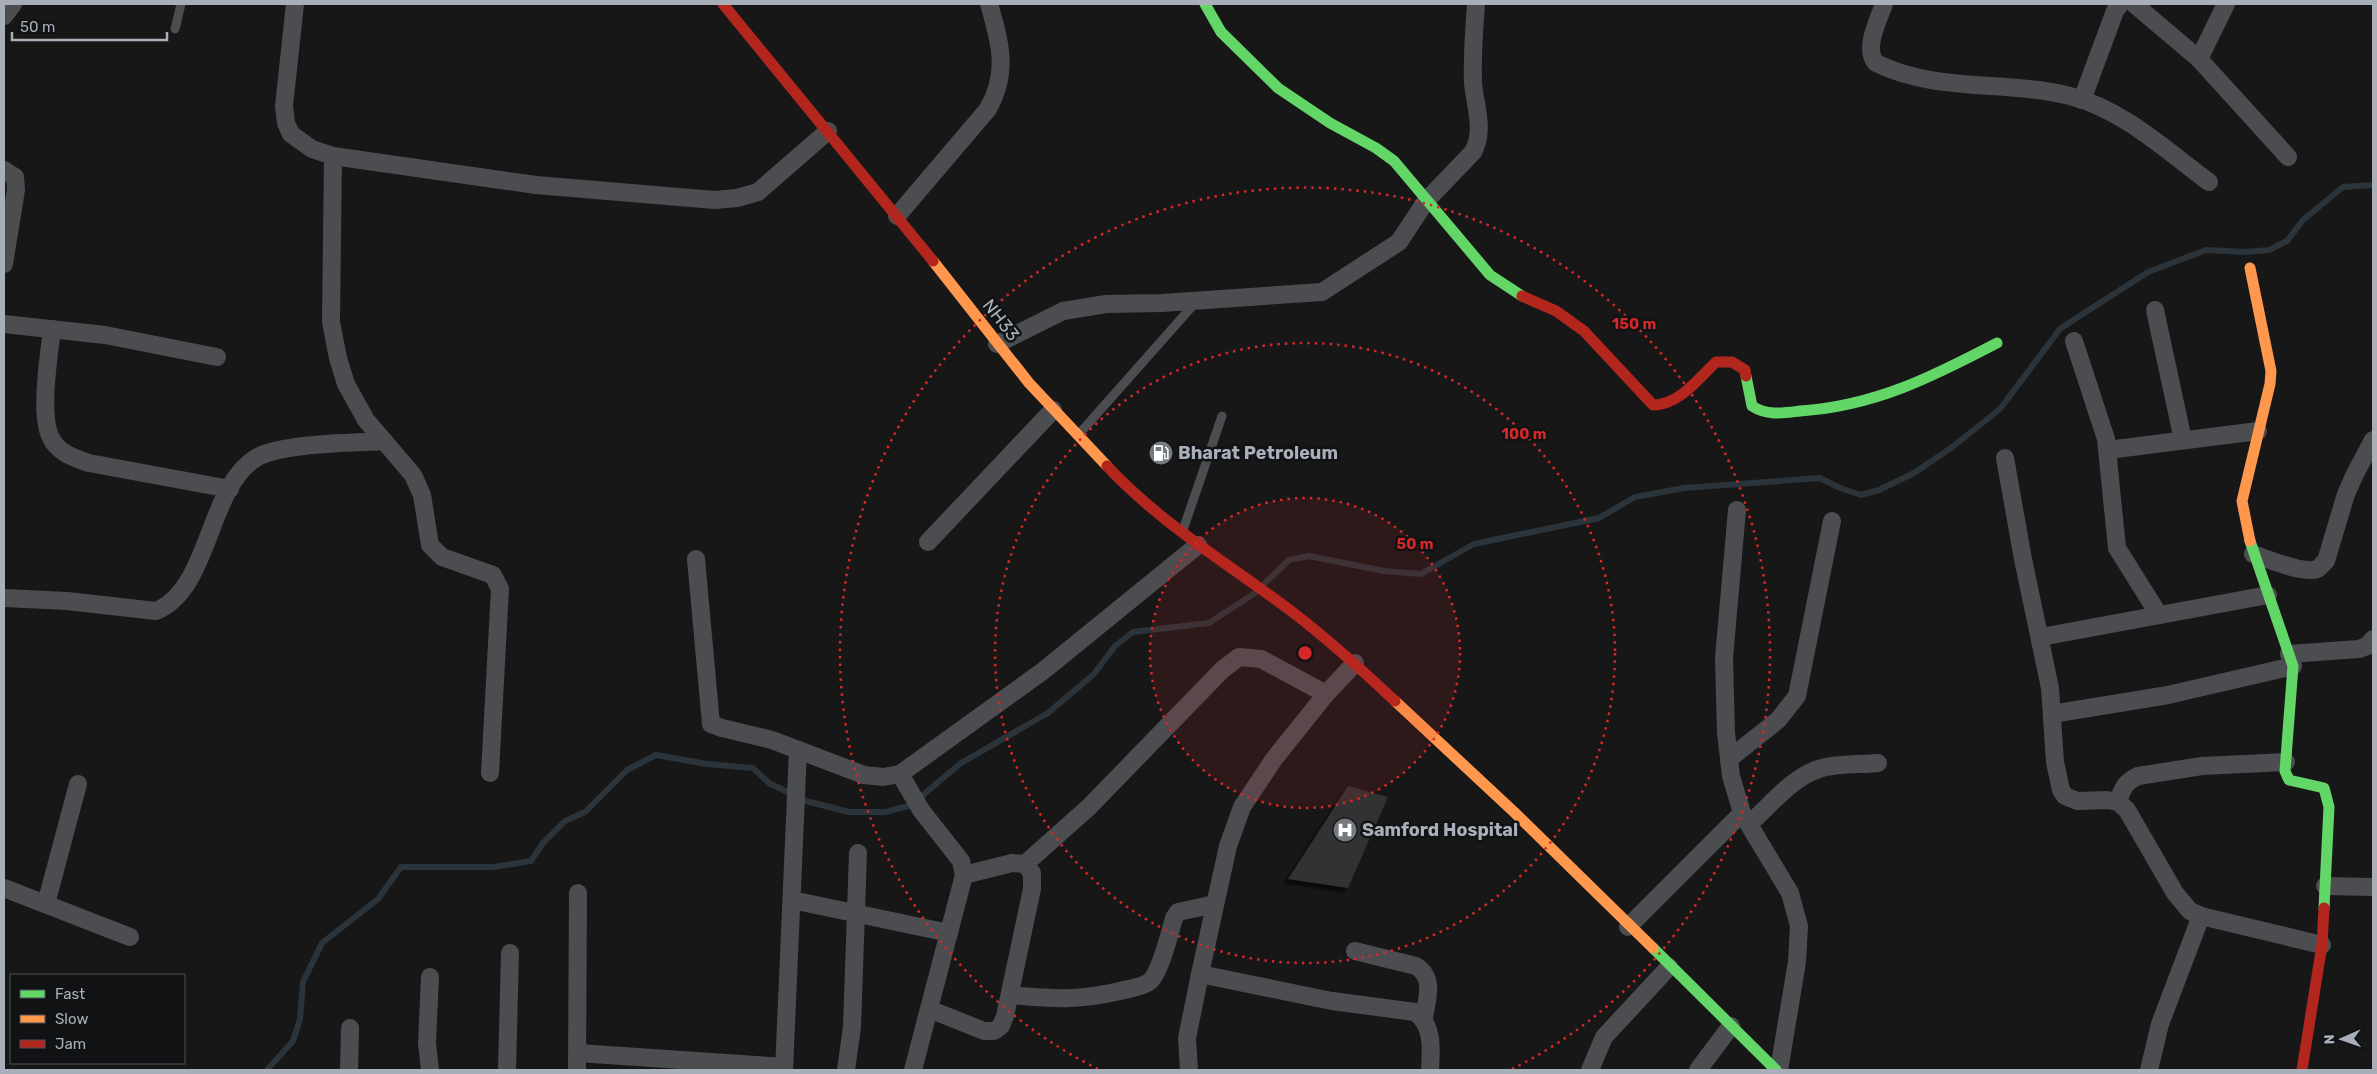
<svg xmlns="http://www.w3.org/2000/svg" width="2377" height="1074" font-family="Rubik,sans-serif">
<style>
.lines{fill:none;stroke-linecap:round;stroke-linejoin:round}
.stream{stroke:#2a343a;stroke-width:6}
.building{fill:#303032;filter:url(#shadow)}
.lane{stroke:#4b4d51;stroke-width:9}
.street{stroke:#4b4d51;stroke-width:18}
.fast{stroke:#63d668;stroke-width:11}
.slow{stroke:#ff974d;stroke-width:11}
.jam{stroke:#b3261e;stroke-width:11}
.ring{fill:none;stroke:#d62828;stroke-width:2.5;stroke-dasharray:2.5 5}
.labels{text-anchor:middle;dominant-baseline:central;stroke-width:5;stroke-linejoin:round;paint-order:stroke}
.street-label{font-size:18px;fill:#a8afb9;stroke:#111214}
.poi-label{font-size:18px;font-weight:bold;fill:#a8afb9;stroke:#111214;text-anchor:start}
.centre{fill:#d62828;stroke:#111214;stroke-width:2.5}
.ring-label{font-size:15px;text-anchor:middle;font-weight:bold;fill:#d62828;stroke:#111214;stroke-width:5;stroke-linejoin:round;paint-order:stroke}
</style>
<defs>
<filter id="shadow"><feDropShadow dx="-4.5" dy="4.5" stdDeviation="1" flood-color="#0009"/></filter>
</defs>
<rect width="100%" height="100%" fill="#171718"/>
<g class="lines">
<g class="stream">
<path d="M1262,586L1289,560L1309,556L1384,571L1421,574L1474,544L1599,518L1635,497L1684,488L1820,478L1840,488L1861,495L1879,490L1914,473L1951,448L2000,409L2060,329L2092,308L2148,272L2206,250L2245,252L2269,250L2287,241L2303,220L2343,187L2373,185"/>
<path d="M267,1070L293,1041L300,1019L303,982L322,943L378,899L401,867H494L531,861L543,843L565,821L585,812L627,770L656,755L707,764L753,768L769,783L806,801L849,812H886L911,805L961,763L1048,713L1094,674L1115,646L1133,632L1209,623L1255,593"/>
</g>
</g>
<path class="building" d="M1348,786L1388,797L1348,888L1288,879Z"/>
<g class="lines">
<g class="lane">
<path d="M175,29L181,4"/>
<path d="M1079,434L1196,302"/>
<path d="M1183,530L1222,416"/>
</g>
<g class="street">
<path d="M295,4L284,106L286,123L291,134L312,149L333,156L536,185L715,200L737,198L758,192L828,131"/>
<path d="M1884,4C1879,19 1863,49 1876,63C1937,93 2006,80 2070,96C2122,109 2167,151 2209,182"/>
<path d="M2134,4L2199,59L2288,157"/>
<path d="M4,16L13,4"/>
<path d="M2199,59L2226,4"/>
<path d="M2082,100L2115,11L2120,4"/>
<path d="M333,156L331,322L338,358L346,384L366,420L413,475L422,495L430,545L442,557L493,575L500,589L490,773"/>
<path d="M4,170L15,177L16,190L4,264"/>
<path d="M897,216L988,109C1009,72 1000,42 989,4"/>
<path d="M2155,310L2183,440"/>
<path d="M4,324L105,335L217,357"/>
<path d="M52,329C49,355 39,416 51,438C58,453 75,458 89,463L230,489"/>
<path d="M2074,341L2106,439L2117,548L2159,615"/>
<path d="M997,344L1063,311L1106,304L1162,303L1322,292L1399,242L1426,201L1473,152C1485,131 1475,105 1473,83C1472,56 1474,30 1476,4"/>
<path d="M2108,450L2258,431"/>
<path d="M2005,458L2023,559L2050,688L2055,762L2061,790L2065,796L2077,801L2107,800L2118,802L2127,810L2175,893L2190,911L2201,916L2322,945"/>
<path d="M1737,510L1724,658L1726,733L1731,776L1742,813L1790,893L1799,926L1797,962L1779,1070"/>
<path d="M928,542L1053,410"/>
<path d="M2253,554C2267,559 2304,574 2317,569C2320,568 2323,563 2326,561L2346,494L2355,474L2373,440"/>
<path d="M696,559L711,724L722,728L772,740L864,775L883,777L900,774L1043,671L1198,545"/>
<path d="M4,598L67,601L156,611C211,588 207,488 256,458C280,443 354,443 384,441"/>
<path d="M2041,637L2268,595"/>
<path d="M2289,654L2359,649L2367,646L2373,639"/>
<path d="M2052,714L2168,695L2293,666"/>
<path d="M1729,759L1778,720L1797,696L1832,521"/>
<path d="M900,774L921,810L961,861L964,875L913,1070"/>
<path d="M2118,802C2122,789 2125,782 2138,776L2202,766L2286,762"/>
<path d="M1749,824C1770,806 1792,777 1819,769C1837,763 1860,765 1878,763"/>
<path d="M1025,864L1089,807L1222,670L1239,657L1261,659L1326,694"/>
<path d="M2325,886L2373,887"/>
<path d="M4,888L130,937"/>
<path d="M792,900L949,933"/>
<path d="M46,904L78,784"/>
<path d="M1628,927L1742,813"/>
<path d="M1355,951L1416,966C1435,978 1427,998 1424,1018"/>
<path d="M1200,974L1332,1001L1415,1012C1434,1026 1431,1049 1430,1070"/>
<path d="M430,977L427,1043L430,1070"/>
<path d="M1010,995C1053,999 1077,1001 1120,991C1128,989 1142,987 1149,982C1160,974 1170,932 1174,918L1178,912L1215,904"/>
<path d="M929,1009L984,1031H994L1001,1026L1005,1016L1032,889V873L1025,864L1012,863L964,875"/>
<path d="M578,1053L784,1067"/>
<path d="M349,1070L350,1028"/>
<path d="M507,1070L510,953"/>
<path d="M577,1070L578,893"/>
<path d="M784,1070L798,750"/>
<path d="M846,1070L852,1027L858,853"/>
<path d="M1189,1070L1187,1038L1200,974L1228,846L1242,807L1274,759L1326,694L1355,663"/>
<path d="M1590,1070L1604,1037L1669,967"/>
<path d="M1698,1070L1731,1026"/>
<path d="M2149,1070L2160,1024L2201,916"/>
</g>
<g class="fast">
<path d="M1205,4L1221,32L1278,88L1330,123L1376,148L1394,161L1490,275L1522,296"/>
<path d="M1746,376L1752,406C1767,416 1784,413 1800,411C1875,406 1932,377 1997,343"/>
<path d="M2250,541L2293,666L2285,771L2289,780L2324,788L2329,807L2324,908"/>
<path d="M1653,948L1776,1070"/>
</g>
<g class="slow">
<path d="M933,261L1029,383L1107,466"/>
<path d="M2250,541L2242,501L2270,384L2271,371L2250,268"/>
<path d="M1395,701L1514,812L1653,948"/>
</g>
<g class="jam">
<path d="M723,4L933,261"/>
<path d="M1522,296L1556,311L1584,331L1653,405C1679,405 1698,379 1716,362H1732L1745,370L1746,376"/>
<path d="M1107,466C1162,525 1232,566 1295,614C1330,641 1363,671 1395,701"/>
<path d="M2302,1070L2322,945L2324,908"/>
</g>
</g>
<circle cx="1305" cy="653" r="155" fill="#d62828" fill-opacity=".12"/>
<g class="ring">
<circle cx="1305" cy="653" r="155"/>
<circle cx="1305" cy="653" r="310"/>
<path d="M1098 1069A465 465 0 1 1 1512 1069"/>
</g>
<defs>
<symbol id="fuel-disc" viewBox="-11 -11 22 22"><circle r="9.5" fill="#757a81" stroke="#111214"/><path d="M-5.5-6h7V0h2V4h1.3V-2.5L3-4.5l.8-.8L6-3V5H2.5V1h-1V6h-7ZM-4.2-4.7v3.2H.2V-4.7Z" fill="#fff"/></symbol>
<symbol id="hospital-disc" viewBox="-11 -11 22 22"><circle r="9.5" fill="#757a81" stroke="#111214"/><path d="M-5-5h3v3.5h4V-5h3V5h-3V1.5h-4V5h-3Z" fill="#fff"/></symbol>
</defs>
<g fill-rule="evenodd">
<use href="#fuel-disc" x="1147" y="439" width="28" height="28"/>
<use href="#hospital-disc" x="1331" y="816" width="28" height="28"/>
</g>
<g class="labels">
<g class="street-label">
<text transform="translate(1001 320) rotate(52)">NH33</text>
</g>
<g class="poi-label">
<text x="1178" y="453">Bharat Petroleum</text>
<text x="1362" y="830">Samford Hospital</text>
</g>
</g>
<circle cx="1305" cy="653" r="8" class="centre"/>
<g class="ring-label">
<text x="1634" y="329">150 m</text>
<text x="1524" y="439">100 m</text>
<text x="1415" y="549">50 m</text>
</g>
<rect width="2377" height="1074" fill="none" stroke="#a8afb9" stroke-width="10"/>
<rect x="10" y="974" width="175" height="90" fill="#111214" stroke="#4d5156"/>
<rect x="20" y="990" width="25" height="8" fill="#63d668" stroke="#4d5156"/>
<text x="55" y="999" font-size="15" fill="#a8afb9">Fast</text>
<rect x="20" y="1015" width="25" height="8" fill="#ff974d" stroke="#4d5156"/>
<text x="55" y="1024" font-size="15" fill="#a8afb9">Slow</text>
<rect x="20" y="1040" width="25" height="8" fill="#b3261e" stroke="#4d5156"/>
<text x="55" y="1049" font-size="15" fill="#a8afb9">Jam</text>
<g transform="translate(2342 1039) rotate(268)" stroke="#111214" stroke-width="4" paint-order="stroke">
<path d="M0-4L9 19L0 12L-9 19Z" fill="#a8afb9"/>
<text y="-8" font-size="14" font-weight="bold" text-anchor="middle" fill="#a8afb9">N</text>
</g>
<path d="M12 32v8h155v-8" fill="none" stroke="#a8afb9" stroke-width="2.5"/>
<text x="20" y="32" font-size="15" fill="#a8afb9" stroke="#111214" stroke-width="4" paint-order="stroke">50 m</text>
</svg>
